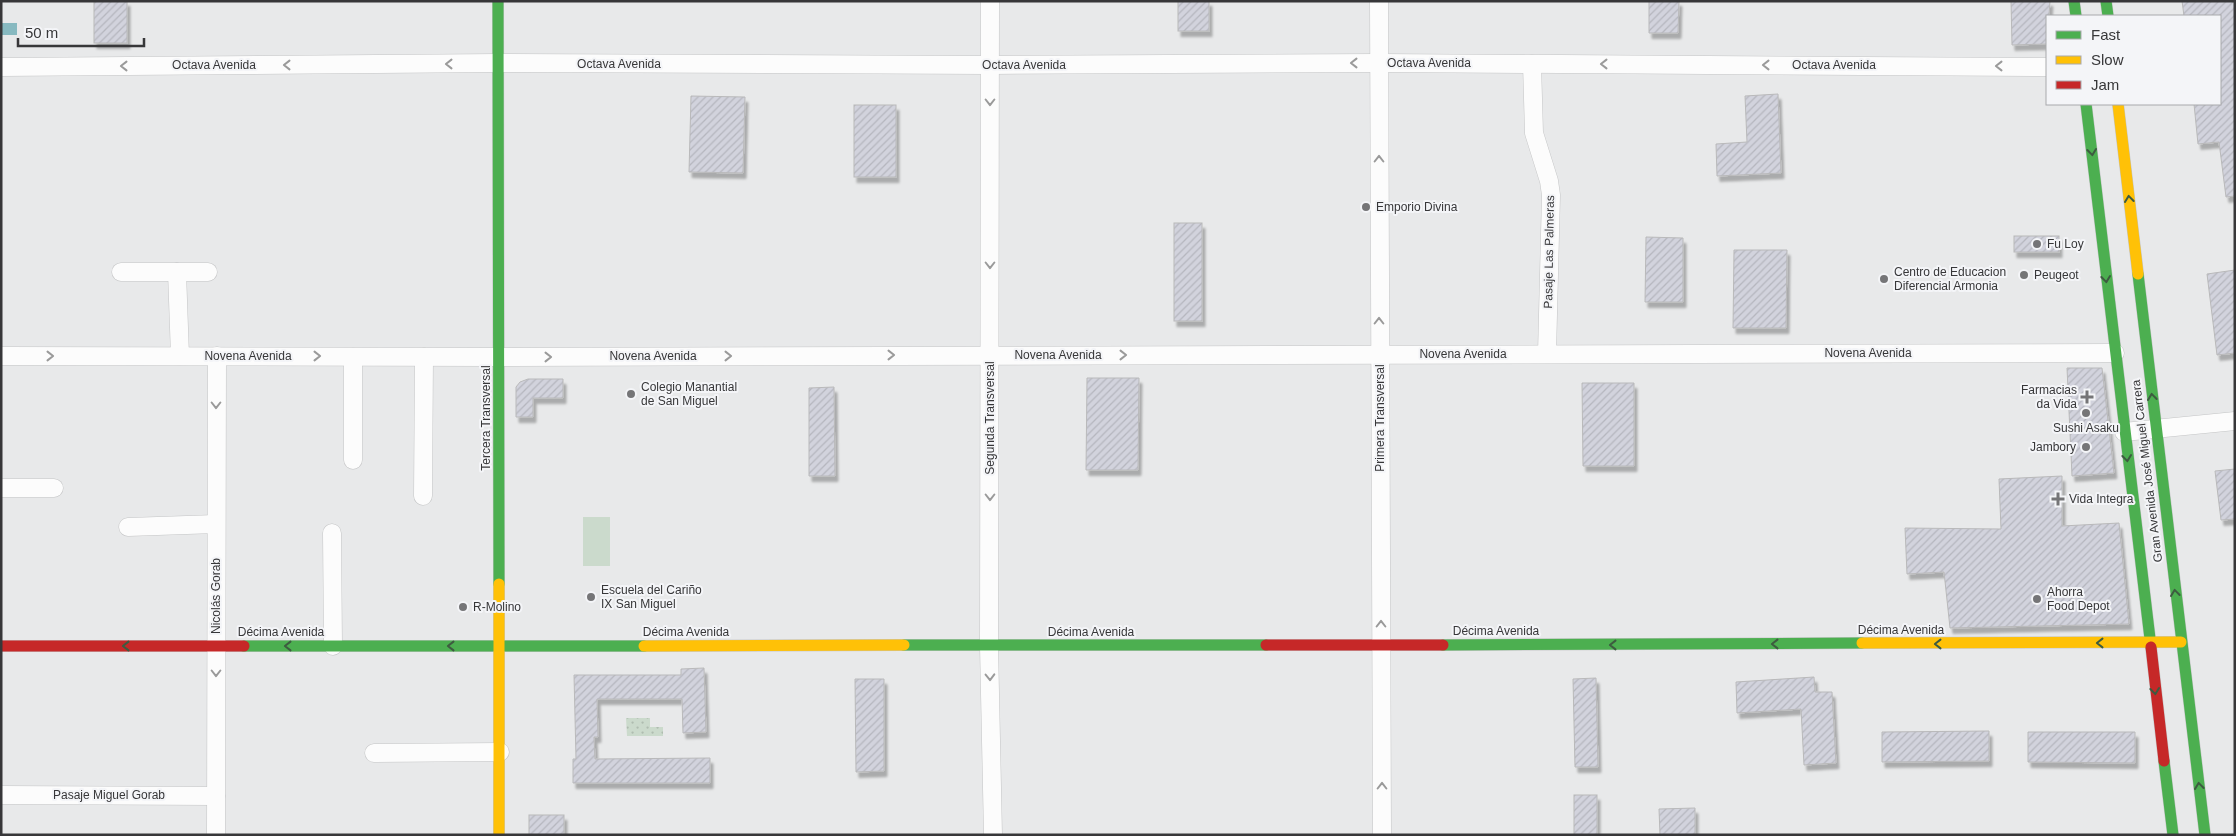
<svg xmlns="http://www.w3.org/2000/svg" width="2236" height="836" font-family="Arial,sans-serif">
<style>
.grass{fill:url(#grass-dots)}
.pitch{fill:#cbdacc}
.water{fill:#87b9c0}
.building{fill:url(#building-hatch);stroke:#b9b9ba;filter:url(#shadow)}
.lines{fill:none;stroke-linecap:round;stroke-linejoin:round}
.street-casing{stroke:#c4c5c6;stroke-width:19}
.fast-casing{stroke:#c4c5c6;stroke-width:12}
.slow-casing{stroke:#c4c5c6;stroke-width:12}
.jam-casing{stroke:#c4c5c6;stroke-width:12}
.street{stroke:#fcfcfc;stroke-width:18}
.fast{stroke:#4caf50;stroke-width:11}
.slow{stroke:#ffc107;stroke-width:11}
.jam{stroke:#c62828;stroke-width:11}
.oneway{stroke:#9a9a9a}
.oneway2{stroke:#3d5b40}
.poi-dot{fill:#757577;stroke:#f4f5f8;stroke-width:2}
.labels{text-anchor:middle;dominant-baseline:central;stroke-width:4;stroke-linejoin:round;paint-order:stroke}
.street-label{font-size:12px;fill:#373739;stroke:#f4f5f8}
.poi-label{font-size:12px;fill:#373739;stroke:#f4f5f8;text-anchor:start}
</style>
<defs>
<pattern id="grass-dots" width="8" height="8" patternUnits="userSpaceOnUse" patternTransform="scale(1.25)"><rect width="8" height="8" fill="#cbdacc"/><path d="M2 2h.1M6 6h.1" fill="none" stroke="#afbcb0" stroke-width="1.8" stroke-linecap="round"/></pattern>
<pattern id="building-hatch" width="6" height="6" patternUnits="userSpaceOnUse" patternTransform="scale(1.25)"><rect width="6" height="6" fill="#d2d3dd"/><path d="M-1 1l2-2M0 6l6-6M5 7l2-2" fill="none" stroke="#b5b6be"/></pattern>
<filter id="shadow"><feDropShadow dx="3" dy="5.5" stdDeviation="1" flood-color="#0004"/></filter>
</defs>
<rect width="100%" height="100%" fill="#e8e9ea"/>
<path class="grass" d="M650,718V727H663V736H627L626,718Z"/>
<rect class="pitch" x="583" y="517" width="27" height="49"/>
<rect class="water" x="1" y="23" width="16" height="12"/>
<g class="building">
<rect x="94" y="1" width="33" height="42"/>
<rect x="1178" y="1" width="31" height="30"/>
<path d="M1649,1H1679L1678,33H1649Z"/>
<path d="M2011,1H2050L2047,44L2012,45Z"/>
<path d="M2182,1H2235V196L2226,197L2219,142L2198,144L2194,104H2220V16H2184Z"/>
<path d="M1778,94L1781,173L1717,176L1716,144L1747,142L1745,96Z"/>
<path d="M691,96L745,97L743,173L689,172Z"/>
<rect x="854" y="105" width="42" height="72"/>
<rect x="1174" y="223" width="28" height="98"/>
<rect x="2014" y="236" width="45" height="16"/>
<path d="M1646,237L1683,238V302H1645Z"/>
<path d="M1734,250H1787L1786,328H1733Z"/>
<path d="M2235,270V353L2217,355L2207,274Z"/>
<path d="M2067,368H2102L2114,473L2072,476Z"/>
<path d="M1087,378H1139L1138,470H1086Z"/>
<path d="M528,379H563V398H533V417H516V387L520,382Z"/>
<path d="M1582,383H1634V466H1583Z"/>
<path d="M834,387L835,476H809V388Z"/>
<path d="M2235,469V519L2221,520L2215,471Z"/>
<path d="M2062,476V526L2119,523L2129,624L1950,628L1944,572L1907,574L1905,528L2001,529L1999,479Z"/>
<path d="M704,668L706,732L683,733L682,699H597L598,737H594L595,759L710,758V783H573V759H576L574,675H681V669Z"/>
<path d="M1814,677L1815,692H1832L1836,763L1804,765L1801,709L1737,713L1736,682Z"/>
<path d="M1596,678L1598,767H1575L1573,679Z"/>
<path d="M855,679H884V771L856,772Z"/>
<path d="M1989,731V761L1882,762V732Z"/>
<path d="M2028,732H2135V763L2028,762Z"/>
<rect x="1574" y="795" width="23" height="40"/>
<path d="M1695,808V835H1660L1659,809Z"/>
<rect x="529" y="815" width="35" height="20"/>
</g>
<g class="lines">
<defs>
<g id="street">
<path d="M990,1L989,646L993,835"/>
<path d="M1379,1L1382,835"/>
<path d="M1532,64L1534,133L1549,181L1551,195L1547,354"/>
<path d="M1,67L498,63L990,65L1379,63L2047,67"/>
<path d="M121,272H208"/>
<path d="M177,272L180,356"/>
<path d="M1,356L499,357L2115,353"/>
<path d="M2124,432L2235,421"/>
<path d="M353,460V357"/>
<path d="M1,488H54"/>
<path d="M423,496L424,357"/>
<path d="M128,527L216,524"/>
<path d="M332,533L333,646"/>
<path d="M374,753L500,752"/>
<path d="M1,795L216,796"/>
<path d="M216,835L217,356"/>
</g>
<g id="fast">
<path d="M498,1L499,584"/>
<path d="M2074,1L2076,16"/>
<path d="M2106,1L2108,16"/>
<path d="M2086,104L2151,647"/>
<path d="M2138,274L2205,835"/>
<path d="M904,645H1266"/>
<path d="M1443,645L1862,643"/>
<path d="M244,646H644"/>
<path d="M2164,761L2173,835"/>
</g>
<g id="slow">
<path d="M2118,104L2138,274"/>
<path d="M499,584V835"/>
<path d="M1862,643L2181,642"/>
<path d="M644,646L904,645"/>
</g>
<g id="jam">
<path d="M1266,645H1443"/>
<path d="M1,646H244"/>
<path d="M2151,647L2164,761"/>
</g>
</defs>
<use href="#street" class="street-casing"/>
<use href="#fast" class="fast-casing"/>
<use href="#slow" class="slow-casing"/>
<use href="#jam" class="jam-casing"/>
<use href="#street" class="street"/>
<use href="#fast" class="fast"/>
<use href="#slow" class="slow"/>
<use href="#jam" class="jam"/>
</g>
<defs><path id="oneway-chevron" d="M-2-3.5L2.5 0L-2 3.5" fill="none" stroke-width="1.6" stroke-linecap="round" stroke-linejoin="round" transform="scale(1.25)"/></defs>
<g class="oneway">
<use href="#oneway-chevron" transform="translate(1354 63) rotate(180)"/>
<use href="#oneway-chevron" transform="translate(449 64) rotate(180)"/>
<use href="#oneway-chevron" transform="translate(1604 64) rotate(-180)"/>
<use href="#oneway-chevron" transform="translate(287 65) rotate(180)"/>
<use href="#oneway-chevron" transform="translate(1766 65) rotate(-180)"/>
<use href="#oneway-chevron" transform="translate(124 66) rotate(180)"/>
<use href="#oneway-chevron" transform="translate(1999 66) rotate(-180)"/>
<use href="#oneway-chevron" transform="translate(990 102) rotate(90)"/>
<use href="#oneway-chevron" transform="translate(1379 159) rotate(-90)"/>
<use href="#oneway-chevron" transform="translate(990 265) rotate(90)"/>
<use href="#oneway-chevron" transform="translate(1379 321) rotate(-90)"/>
<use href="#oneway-chevron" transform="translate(891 355)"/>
<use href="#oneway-chevron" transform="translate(1123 355)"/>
<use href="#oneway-chevron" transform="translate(50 356)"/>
<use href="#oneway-chevron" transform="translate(317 356)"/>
<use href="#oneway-chevron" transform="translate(728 356)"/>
<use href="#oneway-chevron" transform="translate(548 357)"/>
<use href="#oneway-chevron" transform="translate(216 405) rotate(90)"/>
<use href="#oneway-chevron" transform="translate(990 497) rotate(90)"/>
<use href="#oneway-chevron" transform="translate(1381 624) rotate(-90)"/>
<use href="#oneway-chevron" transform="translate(216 673) rotate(90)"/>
<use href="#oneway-chevron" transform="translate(990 677) rotate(89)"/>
<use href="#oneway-chevron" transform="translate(1382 786) rotate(-90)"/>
</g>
<g class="oneway2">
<use href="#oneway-chevron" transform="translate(2092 152) rotate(83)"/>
<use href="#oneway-chevron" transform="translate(2129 199) rotate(-97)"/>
<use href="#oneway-chevron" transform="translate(2106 279) rotate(83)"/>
<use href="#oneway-chevron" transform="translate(2152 397) rotate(-97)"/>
<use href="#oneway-chevron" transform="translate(2127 458) rotate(83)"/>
<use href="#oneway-chevron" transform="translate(2175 593) rotate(-97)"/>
<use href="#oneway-chevron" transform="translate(2100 643) rotate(180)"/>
<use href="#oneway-chevron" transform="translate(1775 644) rotate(180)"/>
<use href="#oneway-chevron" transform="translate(1938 644) rotate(180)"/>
<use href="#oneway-chevron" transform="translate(1613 645) rotate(180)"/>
<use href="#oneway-chevron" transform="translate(126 646) rotate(180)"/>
<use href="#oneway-chevron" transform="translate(288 646) rotate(-180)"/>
<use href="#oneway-chevron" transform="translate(451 646) rotate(180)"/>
<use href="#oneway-chevron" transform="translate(2155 691) rotate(83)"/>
<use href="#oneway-chevron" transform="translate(2199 786) rotate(-97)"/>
</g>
<g class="poi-dot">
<circle cx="1366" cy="207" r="5"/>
<circle cx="2037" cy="244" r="5"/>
<circle cx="2024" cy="275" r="5"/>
<circle cx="1884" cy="279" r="5"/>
<circle cx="631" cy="394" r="5"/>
<path d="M2084.5 389.5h5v5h5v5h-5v5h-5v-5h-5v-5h5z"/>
<circle cx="2086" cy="413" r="5"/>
<circle cx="2086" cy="447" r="5"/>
<path d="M2055.5 491.5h5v5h5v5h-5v5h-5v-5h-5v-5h5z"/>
<circle cx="591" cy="597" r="5"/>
<circle cx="2037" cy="599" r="5"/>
<circle cx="463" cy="607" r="5"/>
</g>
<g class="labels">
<g class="street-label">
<text x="1429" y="63">Octava Avenida</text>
<text x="619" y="64">Octava Avenida</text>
<text x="214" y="65">Octava Avenida</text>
<text x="1024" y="65">Octava Avenida</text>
<text x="1834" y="65">Octava Avenida</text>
<text transform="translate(1549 252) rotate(-89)">Pasaje Las Palmeras</text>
<text x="1868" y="353">Novena Avenida</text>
<text x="1463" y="354">Novena Avenida</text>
<text x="1058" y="355">Novena Avenida</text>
<text x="248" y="356">Novena Avenida</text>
<text x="653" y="356">Novena Avenida</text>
<text transform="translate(486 418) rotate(-90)">Tercera Transversal</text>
<text transform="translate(990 418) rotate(-90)">Segunda Transversal</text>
<text transform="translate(1380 418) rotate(-90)">Primera Transversal</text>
<text transform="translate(2147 471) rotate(-97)">Gran Avenida José Miguel Carrera</text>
<text transform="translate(216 596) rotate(-90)">Nicolás Gorab</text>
<text x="1901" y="630">Décima Avenida</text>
<text x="1496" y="631">Décima Avenida</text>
<text x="281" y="632">Décima Avenida</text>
<text x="686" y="632">Décima Avenida</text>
<text x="1091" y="632">Décima Avenida</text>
<text x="109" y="795">Pasaje Miguel Gorab</text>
</g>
<g class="poi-label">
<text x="1376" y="207">Emporio Divina</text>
<text x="2047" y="244">Fu Loy</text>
<text x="1894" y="272">Centro de Educacion<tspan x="1894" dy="14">Diferencial Armonia</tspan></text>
<text x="2034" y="275">Peugeot</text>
<text x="641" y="387">Colegio Manantial<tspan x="641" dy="14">de San Miguel</tspan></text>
<text x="2077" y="390" text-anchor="end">Farmacias<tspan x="2077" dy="14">da Vida</tspan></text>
<text x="2086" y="428" text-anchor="middle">Sushi Asaku</text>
<text x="2076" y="447" text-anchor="end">Jambory</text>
<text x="2069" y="499">Vida Integra</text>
<text x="601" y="590">Escuela del Cariño<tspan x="601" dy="14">IX San Miguel</tspan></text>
<text x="2047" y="592">Ahorra<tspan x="2047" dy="14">Food Depot</tspan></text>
<text x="473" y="607">R-Molino</text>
</g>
</g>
<rect width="2236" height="836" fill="none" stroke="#373739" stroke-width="5"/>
<rect x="2046" y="15" width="175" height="90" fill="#f4f5f8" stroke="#a8a9ac"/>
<rect x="2056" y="31" width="25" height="8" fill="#4caf50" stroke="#a8a9ac"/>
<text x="2091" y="40" font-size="15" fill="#373739">Fast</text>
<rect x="2056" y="56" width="25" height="8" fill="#ffc107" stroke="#a8a9ac"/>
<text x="2091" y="65" font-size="15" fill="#373739">Slow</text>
<rect x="2056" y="81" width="25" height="8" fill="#c62828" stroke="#a8a9ac"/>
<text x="2091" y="90" font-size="15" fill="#373739">Jam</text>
<path d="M18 38v8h126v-8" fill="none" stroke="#373739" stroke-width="2.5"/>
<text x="25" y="38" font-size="15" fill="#373739" stroke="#f4f5f8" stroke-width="4" paint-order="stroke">50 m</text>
</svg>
